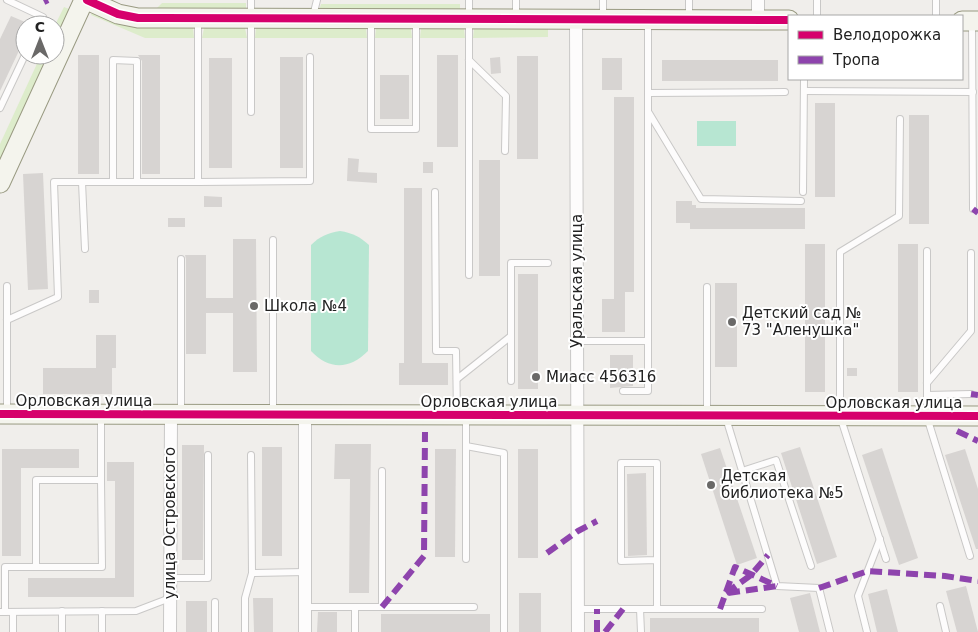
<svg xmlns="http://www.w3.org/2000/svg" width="978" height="632" font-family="'DejaVu Sans',sans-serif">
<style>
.grass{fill:#ddeccb}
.pitch{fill:#b7e6d2}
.building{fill:#d7d4d2}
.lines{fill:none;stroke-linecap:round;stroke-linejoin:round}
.lane-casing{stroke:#c9c8c7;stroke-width:8}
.street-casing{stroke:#c9c8c7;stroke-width:14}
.secondary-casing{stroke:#999a82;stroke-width:21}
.lane{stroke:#fdfcfc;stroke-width:6}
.street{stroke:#fdfcfc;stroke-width:12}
.secondary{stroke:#f4f4ed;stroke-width:19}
.quiet{stroke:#8e44ad;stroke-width:6;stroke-dasharray:12 6;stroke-linecap:butt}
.cycleway-casing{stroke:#fff;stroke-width:11}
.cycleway{stroke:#d6006c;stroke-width:8}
.poi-dot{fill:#6a6968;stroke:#fff;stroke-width:2}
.labels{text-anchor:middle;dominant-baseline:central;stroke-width:4;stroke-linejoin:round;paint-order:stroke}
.street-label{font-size:15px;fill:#222;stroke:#fff}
.poi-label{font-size:15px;fill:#222;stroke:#fff;text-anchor:start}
</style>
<rect width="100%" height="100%" fill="#f0eeeb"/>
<g class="grass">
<path d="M162,3H246V12L155,10Z"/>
<path d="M321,4H460V11L319,10Z"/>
<path d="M64,7L69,9L70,14L55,50V25Z"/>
<path d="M93,11L193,27L194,38H145L91,15Z"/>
<path d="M256,27H366L367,38H255Z"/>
<path d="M204,28H245L247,38H202Z"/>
<path d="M376,28H411L412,38H375Z"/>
<path d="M421,28H464L465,38H420Z"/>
<path d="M474,28H548V37L473,38Z"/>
<path d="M41,55H52L0,168V144Z"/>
</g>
<g class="pitch">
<rect x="697" y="121" width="39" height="25"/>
<path d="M340,231C353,233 360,237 369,245L368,351C349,370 329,370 311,351V245C320,236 328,233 340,231Z"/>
</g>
<g class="building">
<path d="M11,16L25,22V38L0,91V39Z"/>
<rect x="78" y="55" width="21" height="119"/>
<path d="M138,55H160V174H142V61Z"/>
<rect x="437" y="55" width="21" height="92"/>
<rect x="517" y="56" width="21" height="103"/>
<rect x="280" y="57" width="23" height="111"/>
<path d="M500,57L501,73L491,74L490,58Z"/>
<rect x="209" y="58" width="23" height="110"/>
<rect x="602" y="58" width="20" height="32"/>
<rect x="662" y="60" width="116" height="21"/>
<rect x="380" y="75" width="29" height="44"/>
<path d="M614,97H634V292H625V332H602V299H614Z"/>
<rect x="815" y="103" width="20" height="94"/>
<rect x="909" y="115" width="20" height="109"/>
<path d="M348,158L359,159L358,172L377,173V183L347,181Z"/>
<rect x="479" y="160" width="21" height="116"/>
<rect x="423" y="162" width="10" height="11"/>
<path d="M43,173L48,289L28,290L23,174Z"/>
<path d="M404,188H422V363H448V385H399V363H404Z"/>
<path d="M204,196L222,197V207H204Z"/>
<path d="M676,201H692V205H696V208H805V229H690V223H676Z"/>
<rect x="168" y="218" width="17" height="9"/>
<path d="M233,239H256L257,372H233V313H206V354H186V259L185,255H206V298H233Z"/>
<rect x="805" y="244" width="20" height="148"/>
<rect x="898" y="244" width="20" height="148"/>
<rect x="518" y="274" width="20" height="115"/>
<rect x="715" y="283" width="22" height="84"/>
<rect x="89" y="290" width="10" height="13"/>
<path d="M96,335H116V368H112V394H43V368H96Z"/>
<path d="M610,355H633V386L610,388Z"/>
<rect x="847" y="368" width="10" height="8"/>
<path d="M335,444H371L369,593H349L350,479H334Z"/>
<path d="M182,445H204L203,560H182Z"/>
<rect x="262" y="447" width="20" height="109"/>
<path d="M800,447L837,557L817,564L781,453Z"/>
<path d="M720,448L757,558L737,565L701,454Z"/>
<path d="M882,448L918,558L899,565L862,455Z"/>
<path d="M2,449H79V468H21V556H2Z"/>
<path d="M435,449H456L455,557H435Z"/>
<rect x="518" y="449" width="20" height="109"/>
<path d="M965,449L978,489V549H976L945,455Z"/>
<path d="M107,462H134V597H28V578H115V481H107Z"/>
<path d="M646,473L647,555L628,556L627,474Z"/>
<path d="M966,586L978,632H957L946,591Z"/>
<path d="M887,589L898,632H877L868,594Z"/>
<rect x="519" y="593" width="22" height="39"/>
<path d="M810,593L820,632H799L790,598Z"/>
<path d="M253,598H273V632H254Z"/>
<rect x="186" y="601" width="21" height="31"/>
<path d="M318,612H337V632H317Z"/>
<rect x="381" y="614" width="109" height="18"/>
<rect x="650" y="618" width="109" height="14"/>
</g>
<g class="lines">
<defs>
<g id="lane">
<path d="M7,0L43,17L39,25"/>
<path d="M251,0V112"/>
<path d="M516,0V18"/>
<path d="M936,0V16"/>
<path d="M313,16L317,0"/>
<path d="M817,16V0"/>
<path d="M603,19V0"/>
<path d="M689,19V0"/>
<path d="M371,20V129H416V20"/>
<path d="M648,21V341"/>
<path d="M972,22L973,209"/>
<path d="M469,60L506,96L505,151"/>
<path d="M804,91L973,92"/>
<path d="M648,93L785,92"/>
<path d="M0,108L25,55"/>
<path d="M649,113L701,199L801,201"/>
<path d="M82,182L85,249"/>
<path d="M113,182V60L137,61V182"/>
<path d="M198,182L310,181V57"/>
<path d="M435,192L436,351H456L457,414"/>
<path d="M803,192L804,79"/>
<path d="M273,240V414"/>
<path d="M927,251V417L970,556"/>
<path d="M469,275V0"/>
<path d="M7,286V413"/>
<path d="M707,287V413"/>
<path d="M7,320L58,297L54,182H198V19"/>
<path d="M577,341H648V391H623"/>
<path d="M457,379L511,336V263H548"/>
<path d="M511,381V336"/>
<path d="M927,383L971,331V253"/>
<path d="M927,395L971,394"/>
<path d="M181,412V259"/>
<path d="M726,418L777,586L819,588L830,632"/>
<path d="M466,446L504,453V632"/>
<path d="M382,471V607"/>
<path d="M742,471L776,460L811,566"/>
<path d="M101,480V416"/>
<path d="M466,559V417"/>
<path d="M886,559L840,416V252L899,216L900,119"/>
<path d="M657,560L621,561V463H657V609"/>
<path d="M252,573L305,572"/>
<path d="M170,578H208V455"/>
<path d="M940,606L946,632"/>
<path d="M305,607H474"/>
<path d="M355,607V632"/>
<path d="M578,609H762"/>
<path d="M640,609L641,632"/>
<path d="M62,611V632"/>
<path d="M102,611V632"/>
<path d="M0,612L136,611L170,598"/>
<path d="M5,612V567H102L101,480H36V567"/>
<path d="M13,612V632"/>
<path d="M215,632V602"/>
<path d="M245,632V598L252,573L251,455"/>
<path d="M867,632L858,596L880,539"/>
</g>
<g id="street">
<path d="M758,0V20"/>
<path d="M576,20L578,632"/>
<path d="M305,415V632"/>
<path d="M170,632L171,415"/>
</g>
<g id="secondary">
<path d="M87,0L118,14L138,18H160L789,20"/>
<path d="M962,21H978"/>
<path d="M0,183L84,0"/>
<path d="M0,414L978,416"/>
</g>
</defs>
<use href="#lane" class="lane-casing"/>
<use href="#street" class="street-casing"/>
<use href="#secondary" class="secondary-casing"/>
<use href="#lane" class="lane"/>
<use href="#street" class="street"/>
<use href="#secondary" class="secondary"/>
<g class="quiet">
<path d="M44,2L48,0"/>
<path d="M973,209L978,213"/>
<path d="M971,394L978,395"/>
<path d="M957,431L978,441"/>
<path d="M547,553L578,531L597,521"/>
<path d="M819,588L868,571L945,576L978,581"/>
<path d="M726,593L751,575L768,555"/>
<path d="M728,593L777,586"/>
<path d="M382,607L424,556L425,432"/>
<path d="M720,609L735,567L777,586"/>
<path d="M597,632V609"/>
<path d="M605,632L623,609"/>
</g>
<defs>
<g id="cycleway">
<path d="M87,0L118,14L138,18H160L789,20"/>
<path d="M0,414L978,416"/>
</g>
</defs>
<use href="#cycleway" class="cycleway-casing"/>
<use href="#cycleway" class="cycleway"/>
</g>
<g class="poi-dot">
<circle cx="254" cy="306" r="5"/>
<circle cx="732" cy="322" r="5"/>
<circle cx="536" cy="377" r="5"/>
<circle cx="711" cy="485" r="5"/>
</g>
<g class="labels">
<g class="street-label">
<text transform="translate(577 281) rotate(-90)">Уральская улица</text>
<text x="84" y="401">Орловская улица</text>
<text x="489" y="402">Орловская улица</text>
<text x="894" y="403">Орловская улица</text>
<text transform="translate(170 523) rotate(-90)">улица Островского</text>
</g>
<g class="poi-label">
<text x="264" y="306">Школа №4</text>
<text x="742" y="313">Детский сад №<tspan x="742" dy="17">73 "Аленушка"</tspan></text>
<text x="546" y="377">Миасс 456316</text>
<text x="721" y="476">Детская<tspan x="721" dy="17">библиотека №5</tspan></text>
</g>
</g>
<rect x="788" y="15" width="175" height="65" fill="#ffffff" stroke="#a7a7a7"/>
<rect x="798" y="31" width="25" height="8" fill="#d6006c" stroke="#a7a7a7"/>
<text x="833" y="40" font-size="15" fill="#222222">Велодорожка</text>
<rect x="798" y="56" width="25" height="8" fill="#8e44ad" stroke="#a7a7a7"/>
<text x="833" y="65" font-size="15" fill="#222222">Тропа</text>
<g transform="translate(40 40)"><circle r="24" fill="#ffffff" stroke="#a7a7a7"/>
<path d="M0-4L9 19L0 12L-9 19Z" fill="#6a6968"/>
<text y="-8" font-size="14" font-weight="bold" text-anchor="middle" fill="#222222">С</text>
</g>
</svg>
